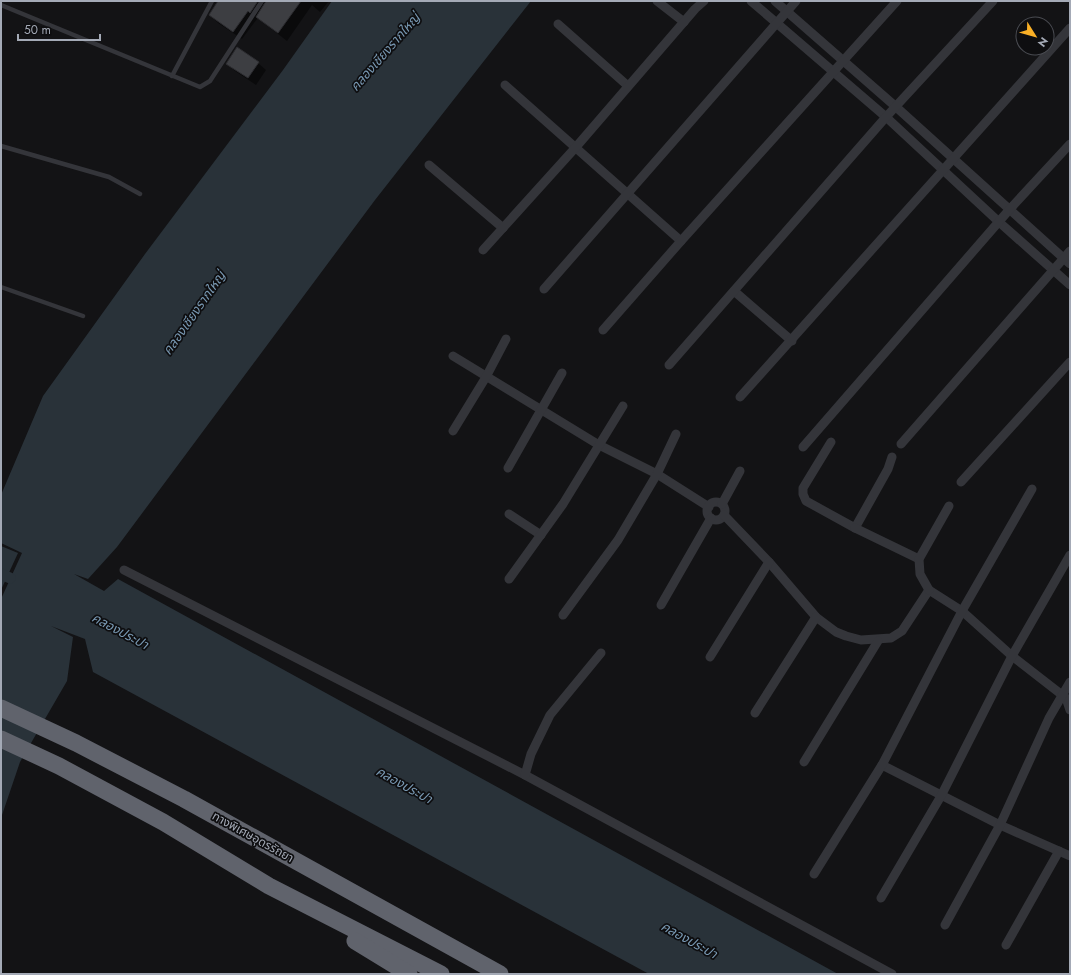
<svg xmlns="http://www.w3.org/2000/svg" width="1071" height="975" font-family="Jost,'Noto Sans Thai',sans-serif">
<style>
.water{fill:#293239}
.shadow{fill:#0007}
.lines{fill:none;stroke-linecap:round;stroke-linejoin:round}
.canal{stroke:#293239;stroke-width:11}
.building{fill:#3d3e42;stroke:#2d2d31}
.service{stroke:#34353a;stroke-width:4.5}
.minor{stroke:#34353a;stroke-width:9}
.motorway{stroke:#60636c;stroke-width:17}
.labels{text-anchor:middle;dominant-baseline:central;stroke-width:3.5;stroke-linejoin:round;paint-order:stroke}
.street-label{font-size:12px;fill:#a4aab6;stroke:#0e0e10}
.water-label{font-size:13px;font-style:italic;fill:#7999b3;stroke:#0e0e10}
</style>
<rect width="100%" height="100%" fill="#131315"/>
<g class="water">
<path d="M332,1H531L375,200L117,547L88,579L74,574L104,591L118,579L838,974H649L93,672L85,639L51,626L73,637L67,681L20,762L1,818V599L22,553L1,543V495L43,396L145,254L283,70Z"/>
<path d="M1,546L18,553L1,590Z"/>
</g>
<g class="shadow">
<path d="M220,1H329L320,12L312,5L287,41L259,19H257L242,39L218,23L210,15Z"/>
<path d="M227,63H258L266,70L256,85L235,71Z"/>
</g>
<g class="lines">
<path class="canal" d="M1,574L10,578"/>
</g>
<g class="building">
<path d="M218,1H258L250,13L248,11L233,32L209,15Z"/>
<path d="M266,1H301L278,33L256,17Z"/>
<path d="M237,47L259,62L248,78L226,64Z"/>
</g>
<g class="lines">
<g class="service">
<path d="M1,5L200,87L210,81L262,1"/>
<path d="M172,76L212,1"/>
<path d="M1,146L109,177L140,194"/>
<path d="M1,287L83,316"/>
</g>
<g class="minor">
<path d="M657,1L684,22"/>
<path d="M751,1L886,117L999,222L1070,285"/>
<path d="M775,1L895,106L1070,264"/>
<path d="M558,24L628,86"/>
<path d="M505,85L681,241"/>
<path d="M429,165L503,228"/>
<path d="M483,250L576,147L695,9L704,1"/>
<path d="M544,289L796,1"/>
<path d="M734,291L792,341"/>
<path d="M603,330L681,241L897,1"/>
<path d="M453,356L599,445L657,474L709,507"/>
<path d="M669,365L886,117L993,1"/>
<path d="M740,397L1070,28"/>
<path d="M453,431L486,377L506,339"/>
<path d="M831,442L803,488V494L806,501L855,528L888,469L892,457"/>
<path d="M901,444L1070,251"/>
<path d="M803,447L1009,210L1070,144"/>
<path d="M508,468L562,373"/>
<path d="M961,482L1070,362"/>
<circle cx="716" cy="511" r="9"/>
<path d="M722,504L740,471"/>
<path d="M509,514L541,535"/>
<path d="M724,515L769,562L816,617L836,632L846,636L861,640L891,638L902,631L929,590L962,611L1012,656L1066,698L1070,710"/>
<path d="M855,528L919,559"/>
<path d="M124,570L525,775L892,974"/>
<path d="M509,579L563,504L623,406"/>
<path d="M929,590L920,574L919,559L949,506"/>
<path d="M661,605L711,518"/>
<path d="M563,615L618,540L657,474L676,434"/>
<path d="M710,657L769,562"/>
<path d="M755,713L816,617"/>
<path d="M804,762L878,641"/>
<path d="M882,765L1000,825L1070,856"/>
<path d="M525,775L531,754L550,715L601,653"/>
<path d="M814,874L882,765L962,611L1032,489"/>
<path d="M881,898L941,796L1012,656L1070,555"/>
<path d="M945,925L1000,825L1049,718L1070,682"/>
<path d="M1006,945L1059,851"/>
</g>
<g class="motorway">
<path d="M1,708L76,743L184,799L500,974"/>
<path d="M1,739L59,766L163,822L269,886L441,974"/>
<path d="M355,941L409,974"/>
</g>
</g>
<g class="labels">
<g class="street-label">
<text transform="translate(253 837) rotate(29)">ทางพิเศษอุดรรัถยา</text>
</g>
<g class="water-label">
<text transform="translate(385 52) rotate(-49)">คลองเชียงรากใหญ่</text>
<text transform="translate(194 313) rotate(-55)">คลองเชียงรากใหญ่</text>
<text transform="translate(120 631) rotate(28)">คลองประปา</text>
<text transform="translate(404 785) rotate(29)">คลองประปา</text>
<text transform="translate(689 940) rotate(29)">คลองประปา</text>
</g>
</g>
<rect width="1071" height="975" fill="none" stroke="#a4aab6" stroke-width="4"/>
<g transform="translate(1035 36) rotate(127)"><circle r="19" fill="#0e0e10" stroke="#4a4c52"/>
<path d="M0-3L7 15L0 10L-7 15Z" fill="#fab026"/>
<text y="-6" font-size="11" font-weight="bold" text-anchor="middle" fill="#a4aab6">N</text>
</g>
<path d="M18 34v6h82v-6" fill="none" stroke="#a4aab6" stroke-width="2"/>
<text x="24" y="34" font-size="12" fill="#a4aab6" stroke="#0e0e10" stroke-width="3" paint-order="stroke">50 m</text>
</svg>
